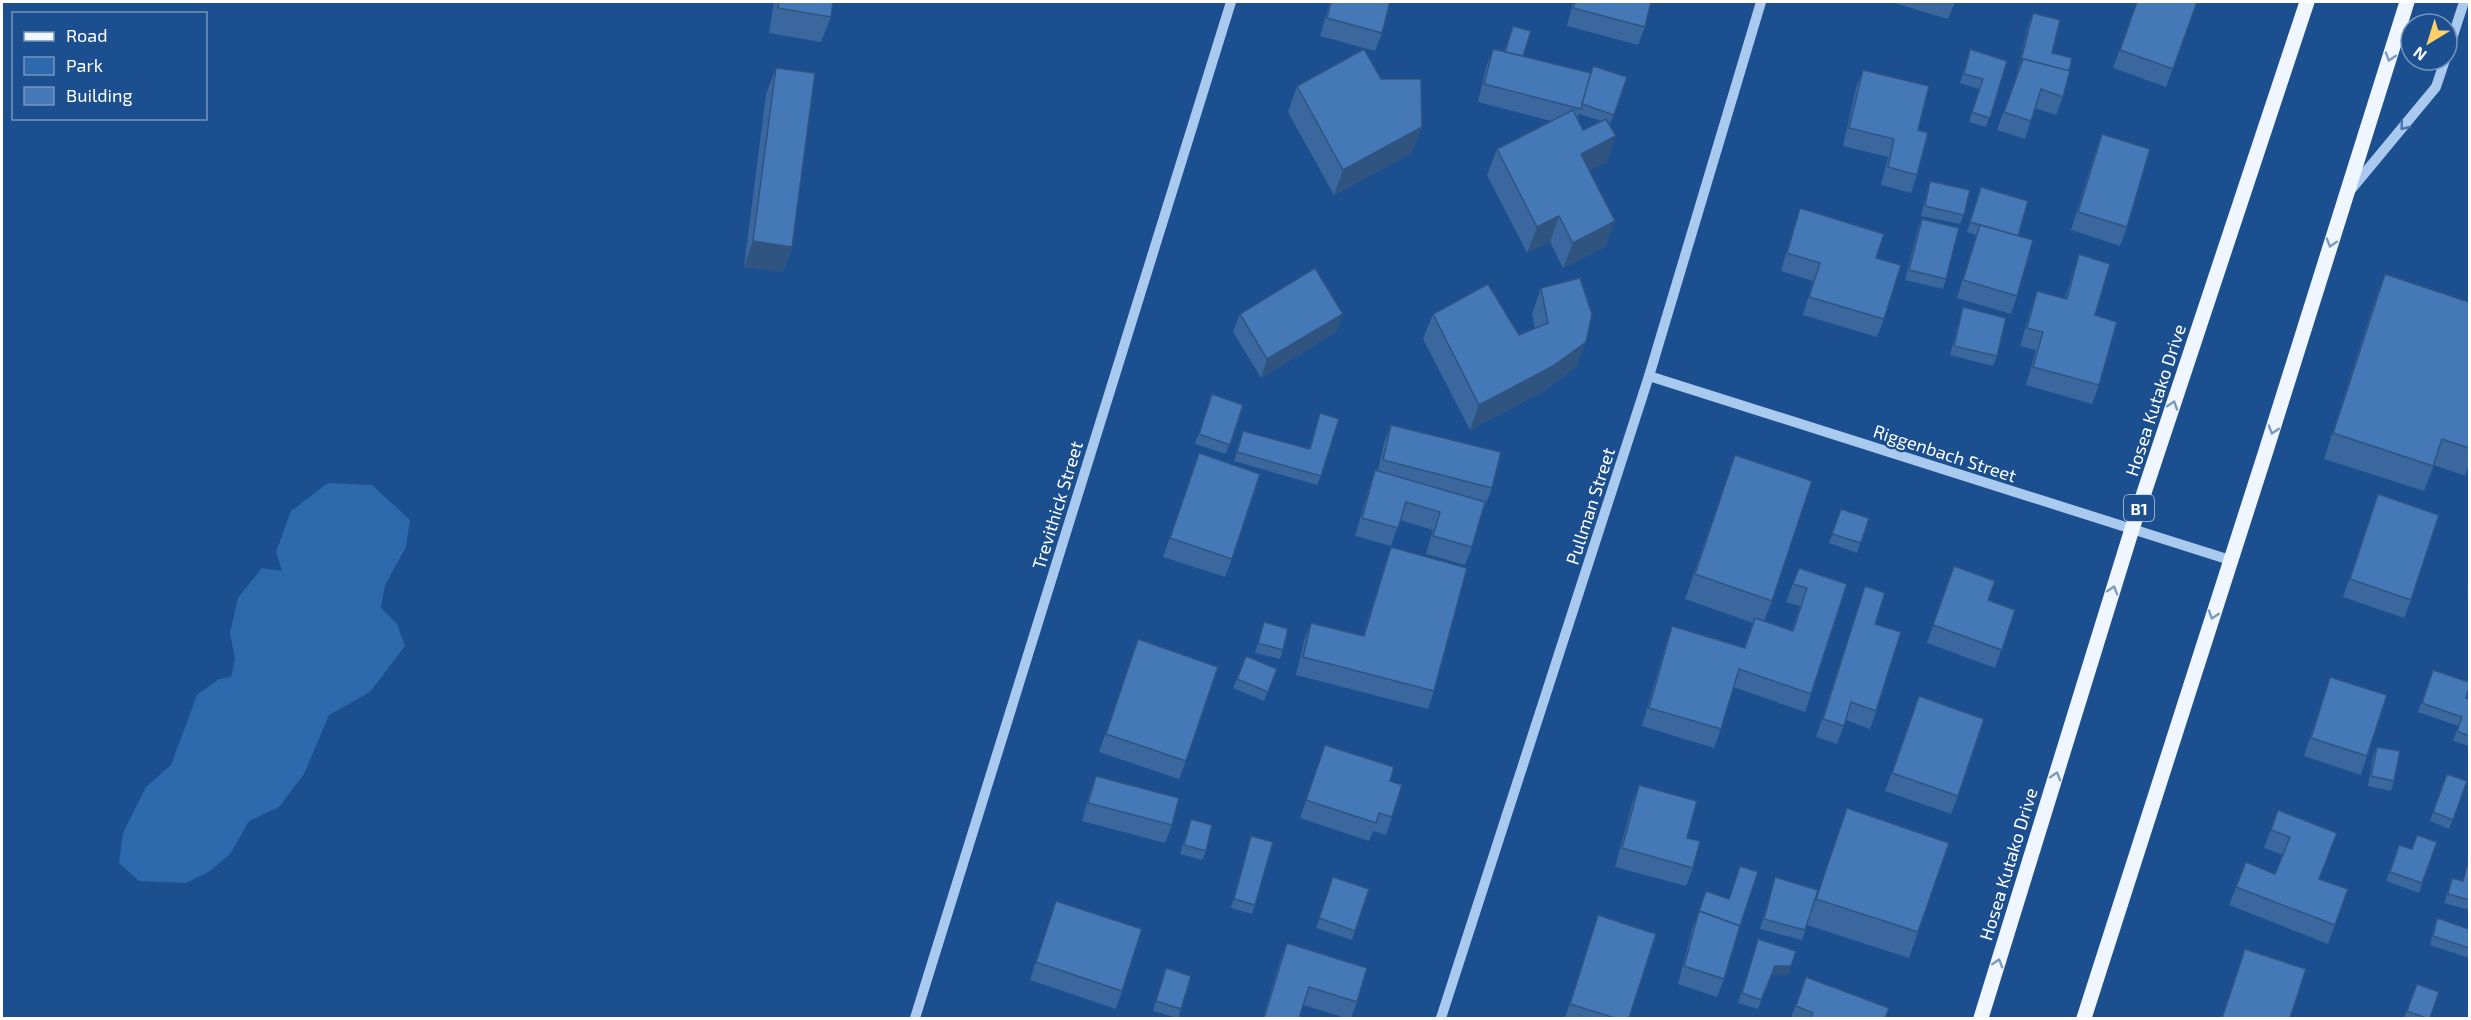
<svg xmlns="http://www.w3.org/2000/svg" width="2471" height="1020" font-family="'Exo 2',sans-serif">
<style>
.green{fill:#2e69ad}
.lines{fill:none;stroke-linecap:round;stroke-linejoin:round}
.minor{stroke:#a9c9ee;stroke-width:10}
.major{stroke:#f0f6ff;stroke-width:15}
.wall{fill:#3a679d;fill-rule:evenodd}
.shaded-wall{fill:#305480}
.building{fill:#4478b7;stroke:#305480;stroke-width:1.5}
.oneway{stroke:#7b9ac1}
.oneway2{stroke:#4674ac}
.labels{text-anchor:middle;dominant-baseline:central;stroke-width:4.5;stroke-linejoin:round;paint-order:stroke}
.shield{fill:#1b4f8f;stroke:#bbcadd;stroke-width:1.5}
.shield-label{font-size:16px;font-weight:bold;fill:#fff}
.street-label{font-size:18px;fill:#fff;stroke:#1b4f8f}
</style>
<rect width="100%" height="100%" fill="#1b4f8f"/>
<path class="green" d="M328,483L372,485L410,520L406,547L385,585L381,608L397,624L405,646L370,692L329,715L304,774L279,807L249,821L230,854L210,871L186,883L139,881L119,863L123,833L146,787L171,765L197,695L219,679L231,677L235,659L230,633L238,598L262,568L282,571L276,552L291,511Z"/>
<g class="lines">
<g class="minor">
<path d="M2447,54L2464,2"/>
<path d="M2349,192L2436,87L2445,60"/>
<path d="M1649,376L2230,560"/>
<path d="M915,1018L1231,2"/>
<path d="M1441,1018L1649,376L1761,2"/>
</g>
<g class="major">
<path d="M1981,1018L2132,529L2307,2"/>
<path d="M2084,1018L2265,454L2407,2"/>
</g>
</g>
<g class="wall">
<path d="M774,2H833L831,17L821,42L769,33Z"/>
<path d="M1330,2H1390L1382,33L1375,51L1320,36Z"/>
<path d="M1573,2H1651L1645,27L1638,45L1567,26Z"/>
<path d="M1891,2H1955L1948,19Z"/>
<path d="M2137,2H2197L2166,87L2113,68Z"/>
<path d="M2033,13L2052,53L2063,97L2056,115L2035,108L2025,139L1997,130L2016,77L2029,22Z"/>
<path d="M1513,26L1523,56L1591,73L1627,77L1610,124H1609L1607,162L1589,170L1606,246L1563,268L1550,242L1527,253L1487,175L1497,149L1551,121L1478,102L1486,67L1493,49L1504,51ZM1579,114L1601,121L1583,130L1577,118Z"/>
<path d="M1970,49L2007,61L1986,127L1969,122L1979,89L1960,83Z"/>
<path d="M776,68L792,247L783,272L744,267L766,94Z"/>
<path d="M1863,70L1918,130L1917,175L1911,193L1881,185L1888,157L1843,146L1856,88Z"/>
<path d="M1297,86L1412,153L1334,195L1288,112Z"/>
<path d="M2102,134L2127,227L2120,246L2071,230L2095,153Z"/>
<path d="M1930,181L1964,215L1960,224L1921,216L1927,191Z"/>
<path d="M1981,187L2018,236L2017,296L2011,314L1957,298L1976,235L1967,232Z"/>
<path d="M1800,208L1876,258L1884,319L1877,337L1803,315L1813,281L1781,271L1794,226Z"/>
<path d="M1922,219L1946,279L1943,289L1905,280L1918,228Z"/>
<path d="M2079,254L2095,315L2099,385L2092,404L2026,385L2036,350L2020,346L2031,309L2037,291L2065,298L2073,273Z"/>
<path d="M2385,274L2469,302V464L2465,476L2434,465L2424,491L2324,459L2375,300Z"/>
<path d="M1541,288L1586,342L1576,367L1544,391L1470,430L1423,339L1433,314L1519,335L1535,329L1532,314Z"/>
<path d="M1963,307L1997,356L1993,366L1950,355L1960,317Z"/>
<path d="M1240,314H1343L1336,332L1261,378L1233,332Z"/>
<path d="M1212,394L1243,405L1226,454L1195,444Z"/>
<path d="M1320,413L1321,476L1317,485L1234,461L1243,431L1309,449Z"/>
<path d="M1391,425L1492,488L1485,506H1484L1472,547L1465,565L1426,554L1433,530L1400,520L1391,546L1355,536L1369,488L1375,470H1378L1384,443Z"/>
<path d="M1199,453L1232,559L1225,577L1163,557Z"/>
<path d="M1735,455L1772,601L1764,621L1792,630L1800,606L1786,602L1799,568L1847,584L1805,712L1733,687L1721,729L1714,748L1642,726L1666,644L1672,626L1744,648L1753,623L1685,599Z"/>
<path d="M2378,494L2411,600L2404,618L2343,597Z"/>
<path d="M1841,509L1869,518L1857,553L1829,543Z"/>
<path d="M1391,547L1434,691L1428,709L1296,675L1304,641L1311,623L1363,636L1385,565Z"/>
<path d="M1954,566L1988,600L2015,610L1995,668L1927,643Z"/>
<path d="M2469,584V593H2467Z"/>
<path d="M1865,586L1875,624L1876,711L1870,729L1846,720L1837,744L1816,737Z"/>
<path d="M1264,622L1283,650L1280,659L1255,653Z"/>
<path d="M1246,656L1277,669L1264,701L1233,688Z"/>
<path d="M1132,657L1186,761L1179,779L1099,752Z"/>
<path d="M2433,670L2466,698L2469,699V746L2453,741L2458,726L2418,712Z"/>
<path d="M2330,677L2367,756L2361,775L2304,756Z"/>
<path d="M1919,696L1958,796L1951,814L1885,791Z"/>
<path d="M1325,745L1390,781L1392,817L1386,835L1373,831L1369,841L1300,818Z"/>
<path d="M2377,747L2394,781L2391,791L2368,786L2373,756Z"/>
<path d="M2447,774L2467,781L2449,829L2430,821Z"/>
<path d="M1096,776L1172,825L1165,843L1082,821L1089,795Z"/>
<path d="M1639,785L1687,838L1693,868L1686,886L1615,867L1632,804Z"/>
<path d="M1847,808L1918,932L1909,958L1807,925L1802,940L1760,929L1775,877L1811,913Z"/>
<path d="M2278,810L2320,879L2348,889L2328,944L2229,905L2236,887L2275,874L2283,855L2264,848Z"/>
<path d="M1191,819L1206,851L1202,860L1180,854Z"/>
<path d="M1251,836L1255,905L1252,914L1231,908L1248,845Z"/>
<path d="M2437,842L2419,893L2386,881L2399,845L2412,849Z"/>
<path d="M2469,857V910L2444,903L2452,878L2463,881Z"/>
<path d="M1333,877L1369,889L1352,940L1316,928Z"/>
<path d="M1706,891L1740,926L1724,979L1717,997L1678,984L1692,930Z"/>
<path d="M1056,901L1122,991L1116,1009L1030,980Z"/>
<path d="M1598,915L1629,1018H1565L1592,933Z"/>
<path d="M2437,918L2469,929V958L2430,945L2434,927Z"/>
<path d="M1758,939L1788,975H1772L1758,1009L1738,1003Z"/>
<path d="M1287,943L1357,1002L1351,1018H1346L1303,1005L1299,1018H1263L1280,961Z"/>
<path d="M1166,968L1181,1009L1178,1018L1153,1011Z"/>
<path d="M1806,977L1885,1018H1791Z"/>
<path d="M2417,984L2430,1018H2404Z"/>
</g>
<g class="shaded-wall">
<path d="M1422,127L1412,153L1334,195L1343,170Z"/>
<path d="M1616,136L1607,162L1572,179L1581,154Z"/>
<path d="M1559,216L1550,242L1527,253L1537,227Z"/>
<path d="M1615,221L1606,246L1563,268L1573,243Z"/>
<path d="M753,241L792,247L783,272L744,267Z"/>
<path d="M1343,314L1336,332L1261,378L1267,359Z"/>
<path d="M1586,342L1576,367L1544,391L1470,430L1479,405Z"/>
<path d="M1775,966H1791L1788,975H1772L1758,1009Z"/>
</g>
<g class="building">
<path d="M779,2H833L831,17L778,8Z"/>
<path d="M1331,2H1390L1382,33L1327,18Z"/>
<path d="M1575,2H1651L1645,27L1573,8Z"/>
<path d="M2137,2H2197L2173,69L2120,50Z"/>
<path d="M2033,13L2060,20L2052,53L2072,58L2069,71L2023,59L2019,68Z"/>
<path d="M1513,26L1531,31L1523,56L1505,52Z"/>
<path d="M1364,49L1381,79H1421L1422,127L1343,170L1297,86Z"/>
<path d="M1493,49L1591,73L1581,109L1484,84Z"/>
<path d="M1970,49L2007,61L1990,118L1972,112L1983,79L1964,74Z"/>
<path d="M2023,59L2070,71L2063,97L2041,89L2031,121L2004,112Z"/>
<path d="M1593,66L1627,77L1614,115L1582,104Z"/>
<path d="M776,68L815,73L792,247L753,241Z"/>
<path d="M1863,70L1929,86L1918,130L1928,133L1917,175L1888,167L1894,139L1849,128Z"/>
<path d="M1573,110L1583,130L1606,119L1616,136L1581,154L1615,221L1573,243L1559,216L1537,227L1497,149Z"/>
<path d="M2102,134L2150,149L2127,227L2078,212Z"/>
<path d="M1930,181L1970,190L1964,215L1925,206Z"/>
<path d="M1981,187L2028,201L2018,236L1970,222Z"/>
<path d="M1800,208L1884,234L1876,258L1901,265L1884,319L1809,297L1820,263L1787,253Z"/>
<path d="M1922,219L1959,228L1946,279L1909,270Z"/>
<path d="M1980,225L2033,240L2017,296L1963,280Z"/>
<path d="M2079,254L2110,264L2095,315L2117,322L2099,385L2033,367L2043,332L2027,328L2037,291L2067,299Z"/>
<path d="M1315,268L1343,314L1267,359L1240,314Z"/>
<path d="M2385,274L2469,302V448L2442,439L2433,466L2333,433Z"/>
<path d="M1580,278L1592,314L1586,342L1553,366L1479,405L1433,314L1488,284L1519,335L1548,323L1541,288Z"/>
<path d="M1963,307L2006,318L1997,356L1954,346Z"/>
<path d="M1212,394L1243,405L1230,445L1199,434Z"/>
<path d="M1320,413L1339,419L1321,476L1237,452L1243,431L1310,449Z"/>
<path d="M1391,425L1501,452L1492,488L1383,460Z"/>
<path d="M1199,453L1260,474L1232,559L1170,538Z"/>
<path d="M1735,455L1812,481L1772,601L1695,574Z"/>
<path d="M1375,470L1485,502L1472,547L1433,536L1440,512L1406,502L1398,528L1362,518Z"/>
<path d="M2378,494L2439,515L2411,600L2350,579Z"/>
<path d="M1841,509L1869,518L1861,543L1832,534Z"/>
<path d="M1391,547L1467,568L1434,691L1303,657L1311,623L1364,636Z"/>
<path d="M1954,566L1995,581L1988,600L2015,610L2002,650L1933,625Z"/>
<path d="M1799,568L1847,584L1811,694L1739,669L1721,729L1649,708L1672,626L1745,648L1755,618L1793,631L1807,588L1793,584Z"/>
<path d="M1865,586L1885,593L1875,624L1901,632L1876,711L1851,702L1844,726L1823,719Z"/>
<path d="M1264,622L1288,629L1283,650L1258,643Z"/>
<path d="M1138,639L1218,667L1186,761L1106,734Z"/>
<path d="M1246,656L1277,669L1268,692L1237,679Z"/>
<path d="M2433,670L2469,682V687L2466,698L2469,699V736L2457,731L2462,717L2422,703Z"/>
<path d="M2330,677L2387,695L2367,756L2311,738Z"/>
<path d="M1919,696L1984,719L1958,796L1892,773Z"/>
<path d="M1325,745L1394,767L1390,781L1402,785L1392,817L1379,813L1376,823L1306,800Z"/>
<path d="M2377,747L2400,751L2394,781L2371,776Z"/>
<path d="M2447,774L2467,781L2453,820L2433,812Z"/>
<path d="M1096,776L1179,798L1172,825L1088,803Z"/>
<path d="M1639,785L1697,801L1687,838L1700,841L1693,868L1622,848Z"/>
<path d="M1847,808L1949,843L1918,932L1816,899Z"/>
<path d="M2278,810L2337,833L2319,879L2348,889L2335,925L2236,887L2246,862L2275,874L2290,837L2271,830Z"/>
<path d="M1191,819L1212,825L1206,851L1184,845Z"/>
<path d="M2417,835L2437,842L2422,883L2390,872L2399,845L2412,849Z"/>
<path d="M1251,836L1273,842L1255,905L1234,899Z"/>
<path d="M2469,859V900L2448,894L2452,878L2463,881Z"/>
<path d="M1740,866L1758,872L1740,926L1699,911L1696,919L1706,891L1729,899Z"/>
<path d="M1333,877L1369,889L1355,931L1319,918Z"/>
<path d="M1775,877L1818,890L1805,930L1764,919Z"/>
<path d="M1056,901L1142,929L1122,991L1036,962Z"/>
<path d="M1699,911L1740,926L1724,979L1684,966Z"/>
<path d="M1598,915L1656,934L1629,1018H1615L1570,1004Z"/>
<path d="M2437,918L2469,929V948L2433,936Z"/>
<path d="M1758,939L1796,951L1791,966H1775L1761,1000L1742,993Z"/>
<path d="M1287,943L1367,968L1357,1002L1309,987L1299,1018H1264Z"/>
<path d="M2245,949L2306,969L2290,1018H2222Z"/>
<path d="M1166,968L1191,976L1181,1009L1156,1001Z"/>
<path d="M1806,977L1889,1008L1885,1018H1811L1813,1013L1796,1006Z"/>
<path d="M2417,984L2439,992L2430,1018H2426L2407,1011Z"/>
</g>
<defs><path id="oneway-chevron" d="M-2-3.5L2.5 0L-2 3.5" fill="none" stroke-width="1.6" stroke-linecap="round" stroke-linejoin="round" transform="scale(1.5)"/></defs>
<g class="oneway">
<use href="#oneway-chevron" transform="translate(2390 57) rotate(107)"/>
<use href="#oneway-chevron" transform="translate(2331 243) rotate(107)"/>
<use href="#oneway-chevron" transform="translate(2173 405) rotate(-72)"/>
<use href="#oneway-chevron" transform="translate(2273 430) rotate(107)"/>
<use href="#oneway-chevron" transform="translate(2113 590) rotate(-73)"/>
<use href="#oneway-chevron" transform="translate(2213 615) rotate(108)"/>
<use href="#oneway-chevron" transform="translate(2056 776) rotate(-73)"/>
<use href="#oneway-chevron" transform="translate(1998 963) rotate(-73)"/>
</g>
<use class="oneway2" href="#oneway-chevron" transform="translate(2404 126) rotate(129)"/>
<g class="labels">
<rect class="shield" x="2124" y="495" width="30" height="26" rx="4.5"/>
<g class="shield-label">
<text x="2139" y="508">B1</text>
</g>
<g class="street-label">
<text transform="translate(2155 400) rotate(-72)">Hosea Kutako Drive</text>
<text transform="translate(1945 453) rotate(18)">Riggenbach Street</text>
<text transform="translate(1057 505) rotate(-73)">Trevithick Street</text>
<text transform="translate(1590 506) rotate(-72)">Pullman Street</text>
<text transform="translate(2008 864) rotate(-73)">Hosea Kutako Drive</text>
</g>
</g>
<rect width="2471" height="1020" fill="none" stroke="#ffffff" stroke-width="6"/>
<rect x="12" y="12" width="195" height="108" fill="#1b4f8f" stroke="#7695bc" stroke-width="1.5"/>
<rect x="24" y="32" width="30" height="9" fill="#f0f6ff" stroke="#7695bc" stroke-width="1.5"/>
<text x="66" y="42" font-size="18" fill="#ffffff">Road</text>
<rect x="24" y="57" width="30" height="18" fill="#2e69ad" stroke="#7695bc" stroke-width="1.5"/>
<text x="66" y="72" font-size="18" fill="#ffffff">Park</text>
<rect x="24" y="87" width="30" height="18" fill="#4478b7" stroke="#7695bc" stroke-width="1.5"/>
<text x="66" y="102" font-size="18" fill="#ffffff">Building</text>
<g transform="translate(2429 42) rotate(218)"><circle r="28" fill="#1b4f8f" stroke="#7695bc" stroke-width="1.5"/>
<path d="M0-4.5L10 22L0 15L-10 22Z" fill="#ffd166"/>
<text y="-9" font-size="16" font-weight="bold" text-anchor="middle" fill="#ffffff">N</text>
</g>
</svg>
